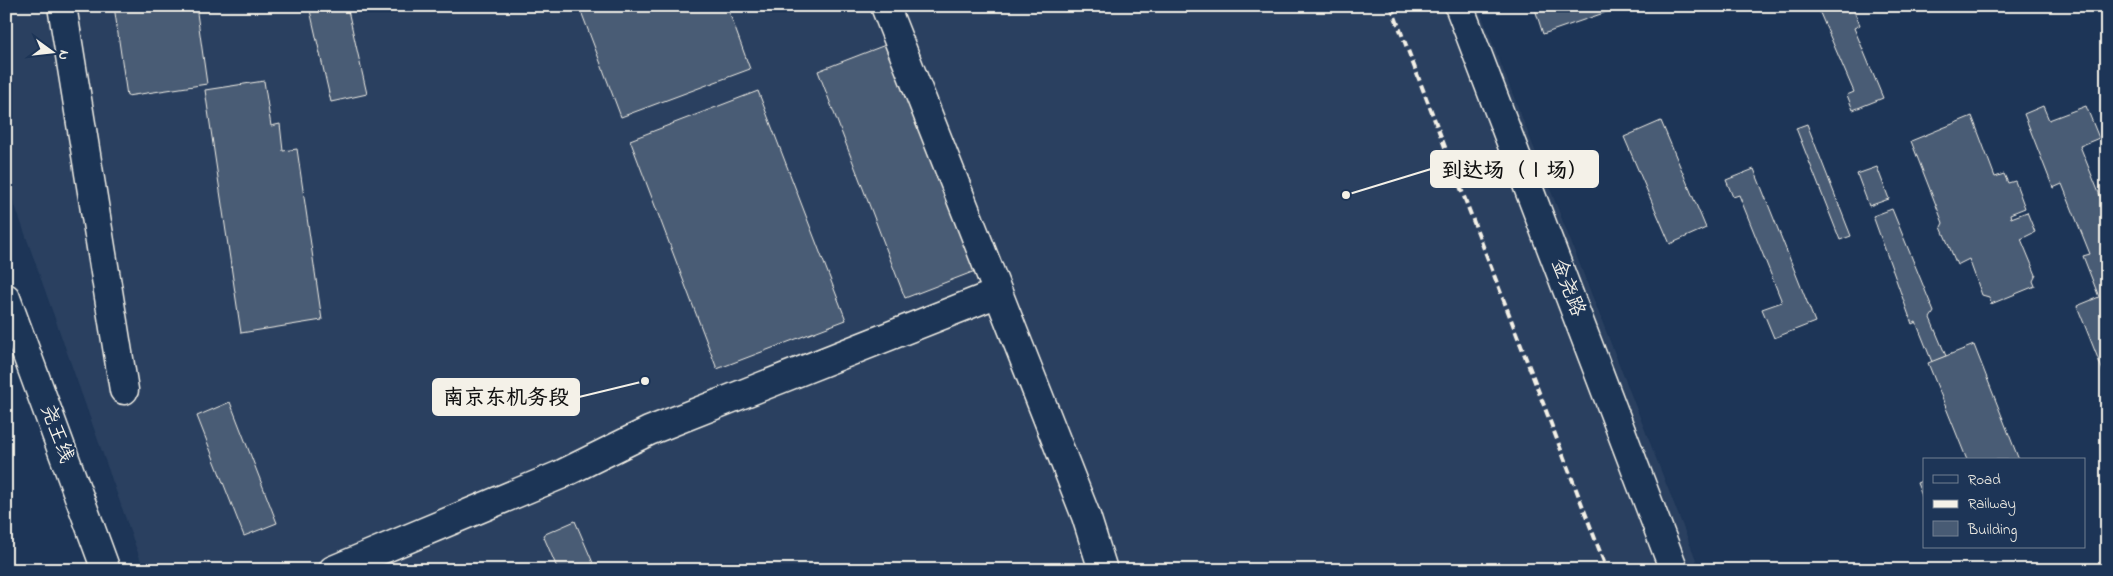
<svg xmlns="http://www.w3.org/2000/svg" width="2113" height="576" font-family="'Indie Flower','LXGW WenKai TC',sans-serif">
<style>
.built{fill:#2a4060}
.building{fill:#485b74;stroke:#f4f1e8}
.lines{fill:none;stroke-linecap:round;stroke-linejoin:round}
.minor-casing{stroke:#f4f1e8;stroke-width:31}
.minor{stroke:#1d3557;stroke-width:28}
.rail{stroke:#f4f1e8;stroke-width:4;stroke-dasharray:8 4;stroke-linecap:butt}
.labels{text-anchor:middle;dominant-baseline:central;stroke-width:4.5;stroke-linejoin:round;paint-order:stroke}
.street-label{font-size:20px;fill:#f4f1e8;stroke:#1d3557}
.leader{fill:none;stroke:#f4f1e8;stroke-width:2}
.callout-dot{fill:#f4f1e8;stroke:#1d3557;stroke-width:2}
.callout{fill:#f4f1e8;stroke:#f4f1e8;stroke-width:2}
.callout-label{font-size:21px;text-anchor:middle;font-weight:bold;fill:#111}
</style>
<rect width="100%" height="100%" fill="#1d3557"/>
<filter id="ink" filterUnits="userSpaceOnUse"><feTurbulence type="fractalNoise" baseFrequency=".02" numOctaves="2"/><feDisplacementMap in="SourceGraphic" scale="10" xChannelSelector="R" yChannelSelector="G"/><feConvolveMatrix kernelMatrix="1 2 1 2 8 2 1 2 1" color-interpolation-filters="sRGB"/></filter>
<g filter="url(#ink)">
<path class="built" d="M6,6H1478L1700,570H144L6,180Z"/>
<g class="building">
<path d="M114,6H196L207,84L127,96Z"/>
<path d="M309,6H347L367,94L331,102Z"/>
<path d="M579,6H727L750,69L621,117Z"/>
<path d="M1534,6H1624L1543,34Z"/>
<path d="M1817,6H1844L1847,12L1853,9L1860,25L1854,28L1883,98L1853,110L1847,95L1854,92Z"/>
<path d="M888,44L975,271L905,298L818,71Z"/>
<path d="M264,81L271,126L280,124L283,151L297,149L322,320L241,333L205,90Z"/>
<path d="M758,91L846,320L717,369L630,140Z"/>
<path d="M2043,106L2049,120L2086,106L2099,138L2080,146L2107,213V381L2077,306L2099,297L2083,256L2090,254L2062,184L2053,188L2024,114Z"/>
<path d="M1972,116L1995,177L2004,174L2008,183L2015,181L2025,208L2010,214L2011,218L2027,212L2035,232L2021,239L2036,275L2033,281L2035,286L1991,304L1989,297L1982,295L1969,259L1957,265L1941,227L1943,223L1911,141Z"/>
<path d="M1661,121L1706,228L1670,244L1624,137Z"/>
<path d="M1807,124L1851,236L1840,240L1796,128Z"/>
<path d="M1877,167L1889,199L1869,206L1857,174Z"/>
<path d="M1754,169L1815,322L1774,338L1762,309L1782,302L1739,195L1733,197L1726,180Z"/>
<path d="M1892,209L1934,312L1930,318L1946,356L1932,362L1916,322L1912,324L1873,216Z"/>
<path d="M1974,345L2019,460H1967L1928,363Z"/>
<path d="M230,402L277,523L244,536L197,416Z"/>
<path d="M1924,480V501L1917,483Z"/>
<path d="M575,521L596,570H558L543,535Z"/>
</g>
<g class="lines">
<defs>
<g id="minor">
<path d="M62,6L124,390"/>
<path d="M885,6L1086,516L1103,570"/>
<path d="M1459,6L1674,570"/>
<path d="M6,298L106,570"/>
<path d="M333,570L560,475L649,431L998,293"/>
</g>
</defs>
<use href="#minor" class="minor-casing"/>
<use href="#minor" class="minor"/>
<path class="rail" d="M1391,6L1607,570"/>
</g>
</g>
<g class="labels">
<g class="street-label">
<text transform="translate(1567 288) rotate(69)">金尧路</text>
<text transform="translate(56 434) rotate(70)">尧王线</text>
</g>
</g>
<path class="leader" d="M1346 195L1431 169M645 381L579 397"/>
<g class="callout-dot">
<circle cx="1346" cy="195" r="5"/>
<circle cx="645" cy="381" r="5"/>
</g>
<g class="callout">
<rect x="1431" y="151" width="167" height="36" rx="5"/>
<rect x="433" y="379" width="146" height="36" rx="5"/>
</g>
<g class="callout-label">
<text x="1515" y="177">到达场（Ⅰ场）</text>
<text x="506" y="404">南京东机务段</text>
</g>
<rect width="2113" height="576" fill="none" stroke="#1d3557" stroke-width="25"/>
<rect x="12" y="12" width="2088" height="551" fill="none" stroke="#f4f1e8" stroke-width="2" filter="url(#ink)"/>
<rect x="1923" y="458" width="162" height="90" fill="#1d3557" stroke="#738091"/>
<rect x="1933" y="475" width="25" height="8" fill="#1d3557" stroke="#738091"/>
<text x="1968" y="484" font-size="15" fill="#f4f1e8">Road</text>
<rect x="1933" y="500" width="25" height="8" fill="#f4f1e8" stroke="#738091"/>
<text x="1968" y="508" font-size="15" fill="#f4f1e8">Railway</text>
<rect x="1933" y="521" width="25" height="15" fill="#485b74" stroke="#738091"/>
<text x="1968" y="534" font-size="15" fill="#f4f1e8">Building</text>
<g transform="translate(52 52) rotate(105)" stroke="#1d3557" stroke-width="4" paint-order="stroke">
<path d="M0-4L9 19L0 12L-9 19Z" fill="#f4f1e8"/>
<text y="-8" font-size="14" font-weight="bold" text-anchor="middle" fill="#f4f1e8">N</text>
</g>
</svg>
